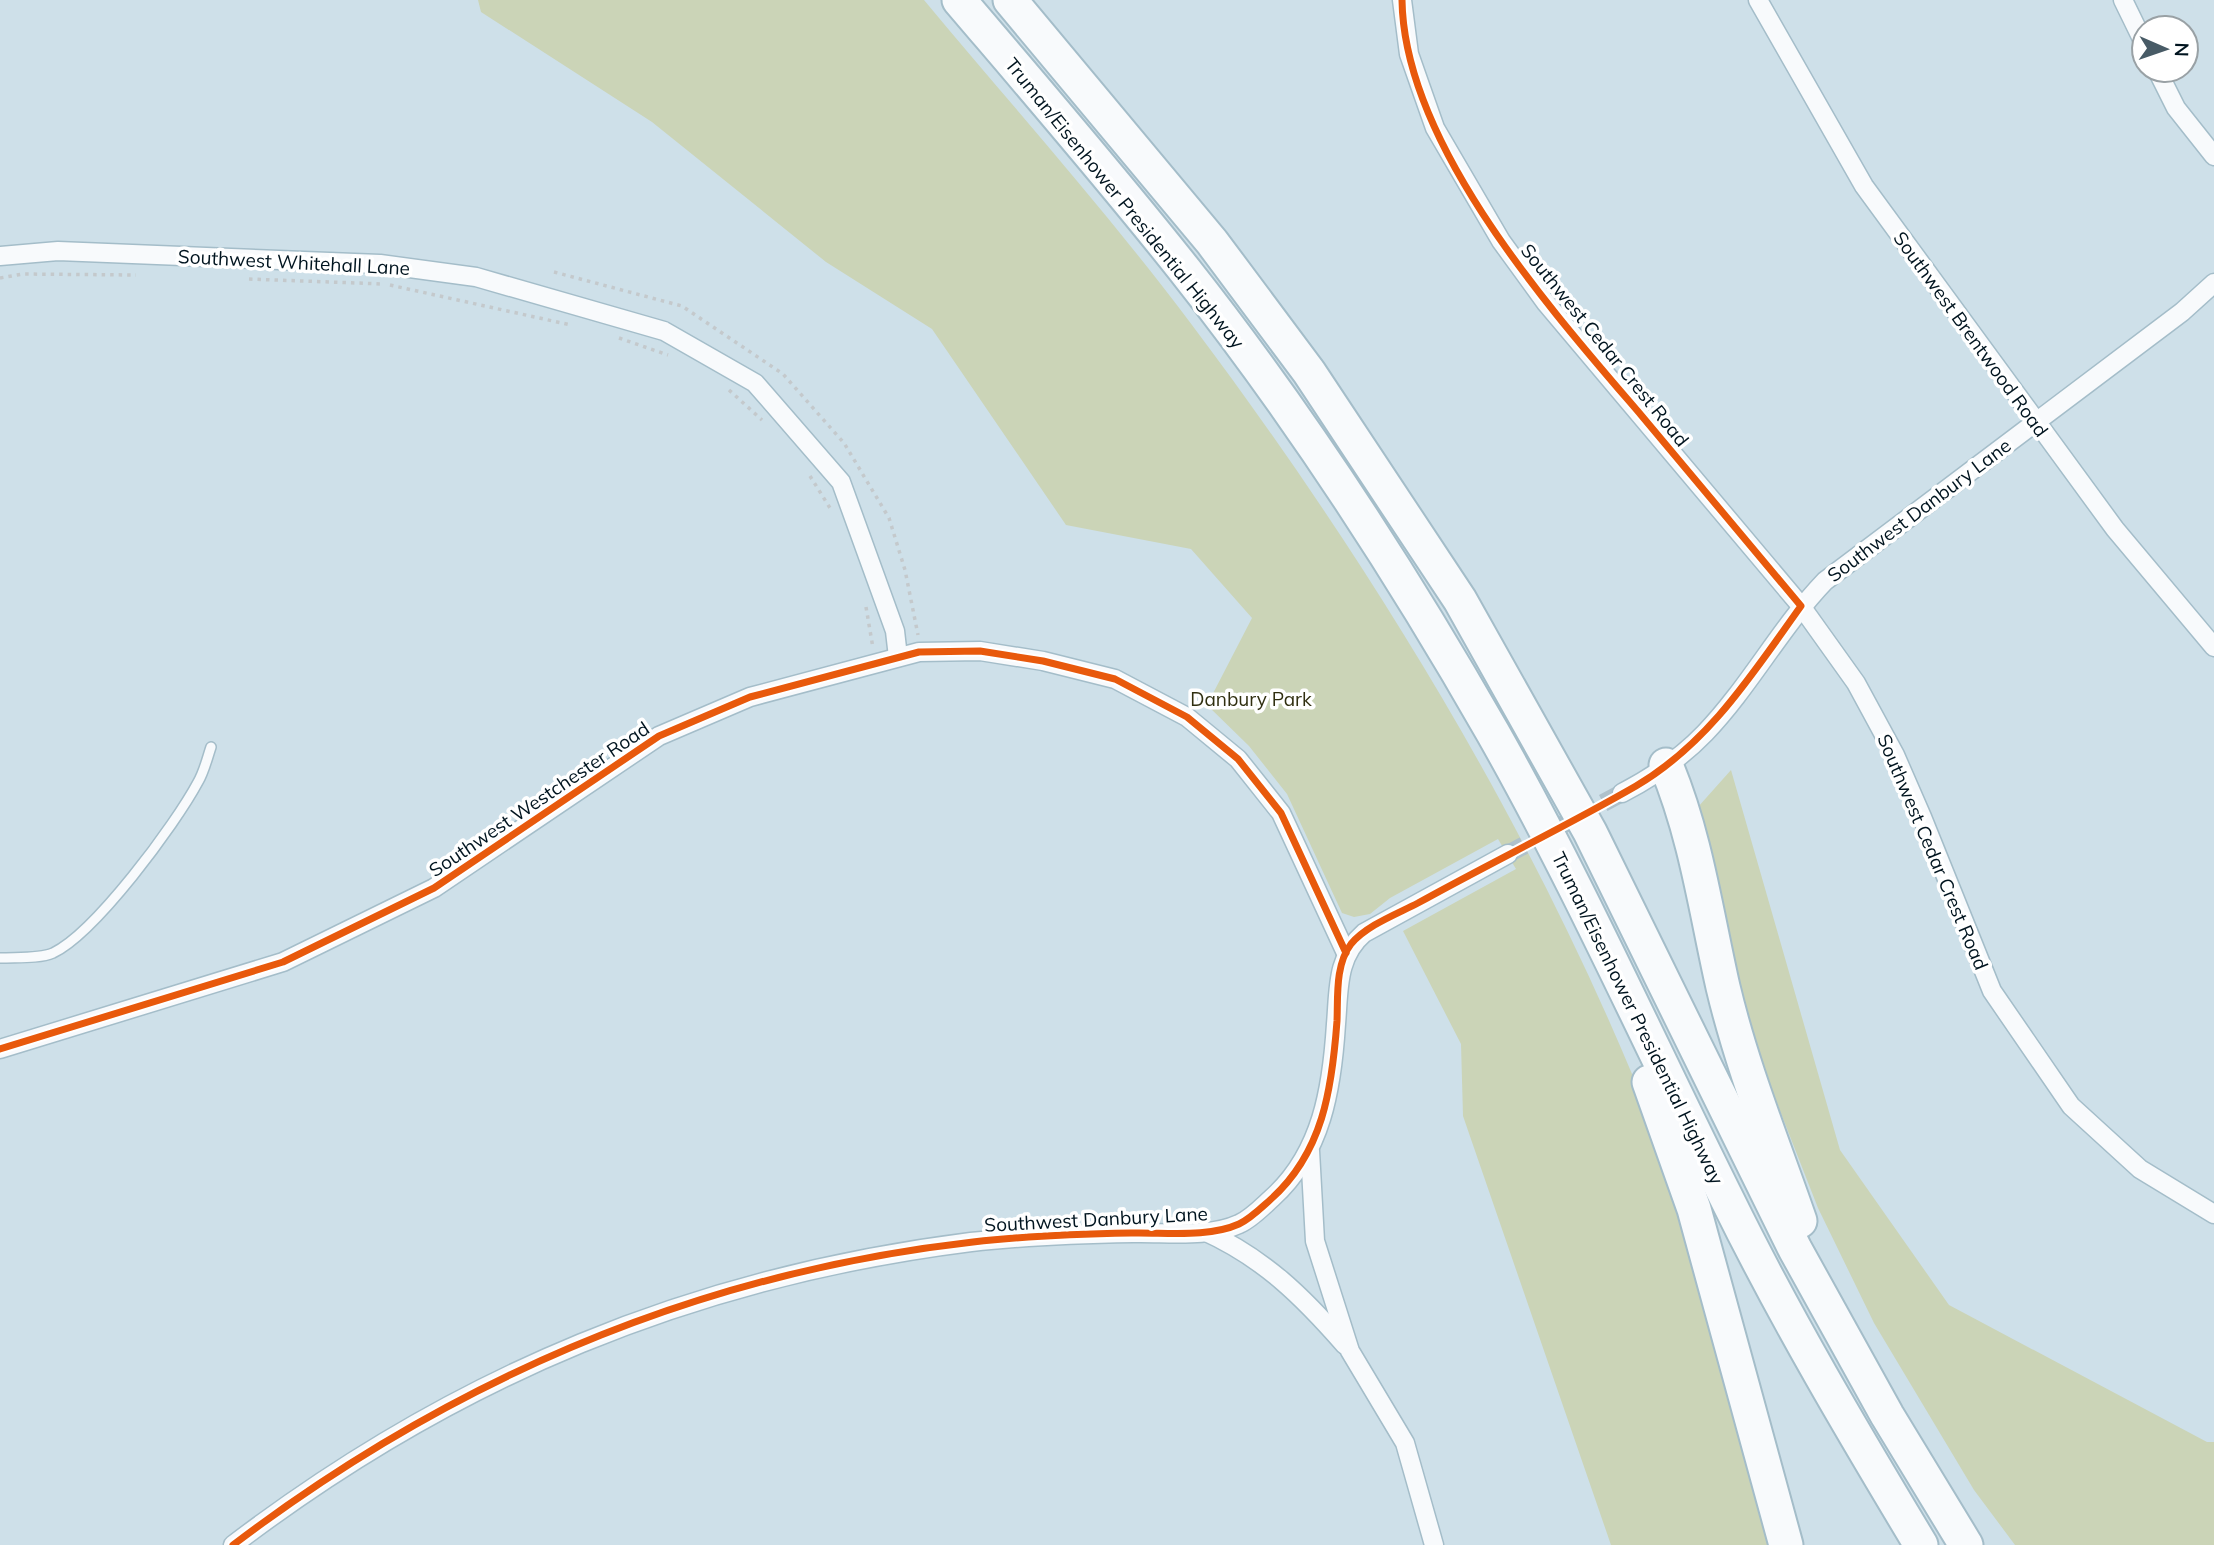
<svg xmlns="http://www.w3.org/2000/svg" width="2214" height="1545" font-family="Mulish,sans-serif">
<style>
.green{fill:#cbd4b7}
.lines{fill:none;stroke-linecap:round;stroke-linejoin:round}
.street-tunnel{stroke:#afc1cb;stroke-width:18;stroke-dasharray:18 9;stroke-linecap:butt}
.lane-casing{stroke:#a4bdc9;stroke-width:12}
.street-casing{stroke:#a4bdc9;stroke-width:21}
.highway-casing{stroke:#a4bdc9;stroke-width:37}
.path{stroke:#c4c9cc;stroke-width:3.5;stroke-dasharray:3.5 5;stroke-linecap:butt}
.lane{stroke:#f8fafc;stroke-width:9}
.street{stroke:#f8fafc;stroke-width:18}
.highway{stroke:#f8fafc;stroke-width:33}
.cycleway-casing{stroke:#fff;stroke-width:11}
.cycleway{stroke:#e8590c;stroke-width:7}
.labels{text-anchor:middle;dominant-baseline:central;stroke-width:7;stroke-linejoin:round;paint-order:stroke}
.street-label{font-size:19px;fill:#00141f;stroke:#fff}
.park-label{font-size:19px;fill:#302f10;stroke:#fff}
</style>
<rect width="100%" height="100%" fill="#cee0e9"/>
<g class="green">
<path d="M478,0H924C1014,108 1108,213 1192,325C1367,558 1523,812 1635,1081C1661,1142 1677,1206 1695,1269C1722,1361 1748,1453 1774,1545H1611L1463,1116L1461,1044L1403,931L1516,869L1498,839L1390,898L1370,914L1354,917L1342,913L1287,794L1249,746L1207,705L1252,618L1191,549L1066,525L932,329L826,262L652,122L481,12Z"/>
<path d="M1731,770L1840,1150L1949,1305L2207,1442H2214V1545H2015L1974,1490L1874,1323L1818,1208L1748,1029L1698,807Z"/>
</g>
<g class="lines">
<path class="street-tunnel" d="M1508,854L1622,793"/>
<defs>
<path id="lane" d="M0,958C16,957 39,959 53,953C95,933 175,825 198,782C204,772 207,759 211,747"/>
<g id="street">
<path d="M1402,0L1409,54L1435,128L1501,241L1546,303L1801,606L1856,683L1895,755L1922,817L1992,991L2071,1106L2140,1169L2214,1214"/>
<path d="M1758,0L1864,186L2115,529L2214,647"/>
<path d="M2123,0L2144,43"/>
<path d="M2157,70L2176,108L2214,156"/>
<path d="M0,256L58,251L380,264L476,277L664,331L755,383L841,482L895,631L898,657"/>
<path d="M1622,793C1651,778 1681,758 1705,733C1750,686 1780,628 1825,581L2182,312L2214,283"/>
<path d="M0,1049L283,962L434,888L659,736L750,697L919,652L980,651L1043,661L1115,679L1187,717L1238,759L1281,813L1346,953"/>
<path d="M1310,1151L1315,1241L1350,1351L1405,1443L1434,1545"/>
<path d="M1204,1231C1264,1258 1303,1297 1345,1345"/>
<path d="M233,1545C455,1376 693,1277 971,1242C1024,1236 1079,1234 1133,1233C1166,1232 1209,1238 1239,1224C1251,1219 1262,1207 1272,1198C1322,1153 1332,1088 1336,1024C1339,990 1336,957 1364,933L1508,854"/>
</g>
<g id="highway">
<path d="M959,0C1034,88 1110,176 1183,268C1298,413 1401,572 1493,733C1579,885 1650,1045 1728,1201C1786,1319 1853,1432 1921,1545"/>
<path d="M1010,0L1212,242L1309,372L1460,600L1590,832L1795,1249L1887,1415L1966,1545"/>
<path d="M1666,765C1696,837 1706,912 1723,987C1742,1067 1773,1143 1800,1221"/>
<path d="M1649,1082L1694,1209L1786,1545"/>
</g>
</defs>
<use href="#lane" class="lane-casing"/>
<use href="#street" class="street-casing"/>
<use href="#highway" class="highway-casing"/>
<g class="path">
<path d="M554,272L682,306L783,374L844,443L889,518L905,570L918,635"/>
<path d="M0,278L23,274L136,275"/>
<path d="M249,279L383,284"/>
<path d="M390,285L571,325"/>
<path d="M619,338L668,355"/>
<path d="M729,390L762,420"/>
<path d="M810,476L830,508"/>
<path d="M866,607L873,648"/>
</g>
<use href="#lane" class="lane"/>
<use href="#street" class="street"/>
<use href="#highway" class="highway"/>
<defs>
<g id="cycleway">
<path d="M0,1049L283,962L434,888L659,736L750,697L919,652L980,651L1043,661L1115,679L1187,717L1238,759L1281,813L1346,953"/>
<path d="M233,1545C452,1379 699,1273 973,1242C1025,1236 1078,1234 1131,1233C1164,1232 1208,1238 1239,1224C1250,1219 1261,1208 1270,1200C1323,1153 1332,1089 1337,1021C1338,997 1335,965 1351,944C1367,925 1397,914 1418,903C1490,863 1565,827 1636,786C1709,743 1753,673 1801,606C1748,542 1694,479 1641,415C1551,310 1404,145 1402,0"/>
</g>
</defs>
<use href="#cycleway" class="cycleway-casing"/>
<use href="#cycleway" class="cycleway"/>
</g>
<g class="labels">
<g class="street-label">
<text transform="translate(1125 203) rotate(51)">Truman/Eisenhower Presidential Highway</text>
<text transform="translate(294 262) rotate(3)">Southwest Whitehall Lane</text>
<text transform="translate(1971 334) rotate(54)">Southwest Brentwood Road</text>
<text transform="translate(1605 345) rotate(51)">Southwest Cedar Crest Road</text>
<text transform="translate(1919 510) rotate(-37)">Southwest Danbury Lane</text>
<text transform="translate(539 799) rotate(-34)">Southwest Westchester Road</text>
<text transform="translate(1933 852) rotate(67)">Southwest Cedar Crest Road</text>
<text transform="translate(1638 1018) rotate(64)">Truman/Eisenhower Presidential Highway</text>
<text transform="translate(1096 1219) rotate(-3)">Southwest Danbury Lane</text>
</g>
<g class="park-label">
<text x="1251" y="699">Danbury Park</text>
</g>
</g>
<g transform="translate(2165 49) rotate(92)"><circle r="33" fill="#ffffff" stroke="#99a1a5" stroke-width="2"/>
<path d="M0-5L12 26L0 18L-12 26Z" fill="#485b66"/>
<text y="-10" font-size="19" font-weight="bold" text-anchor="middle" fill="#00141f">N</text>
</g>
</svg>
